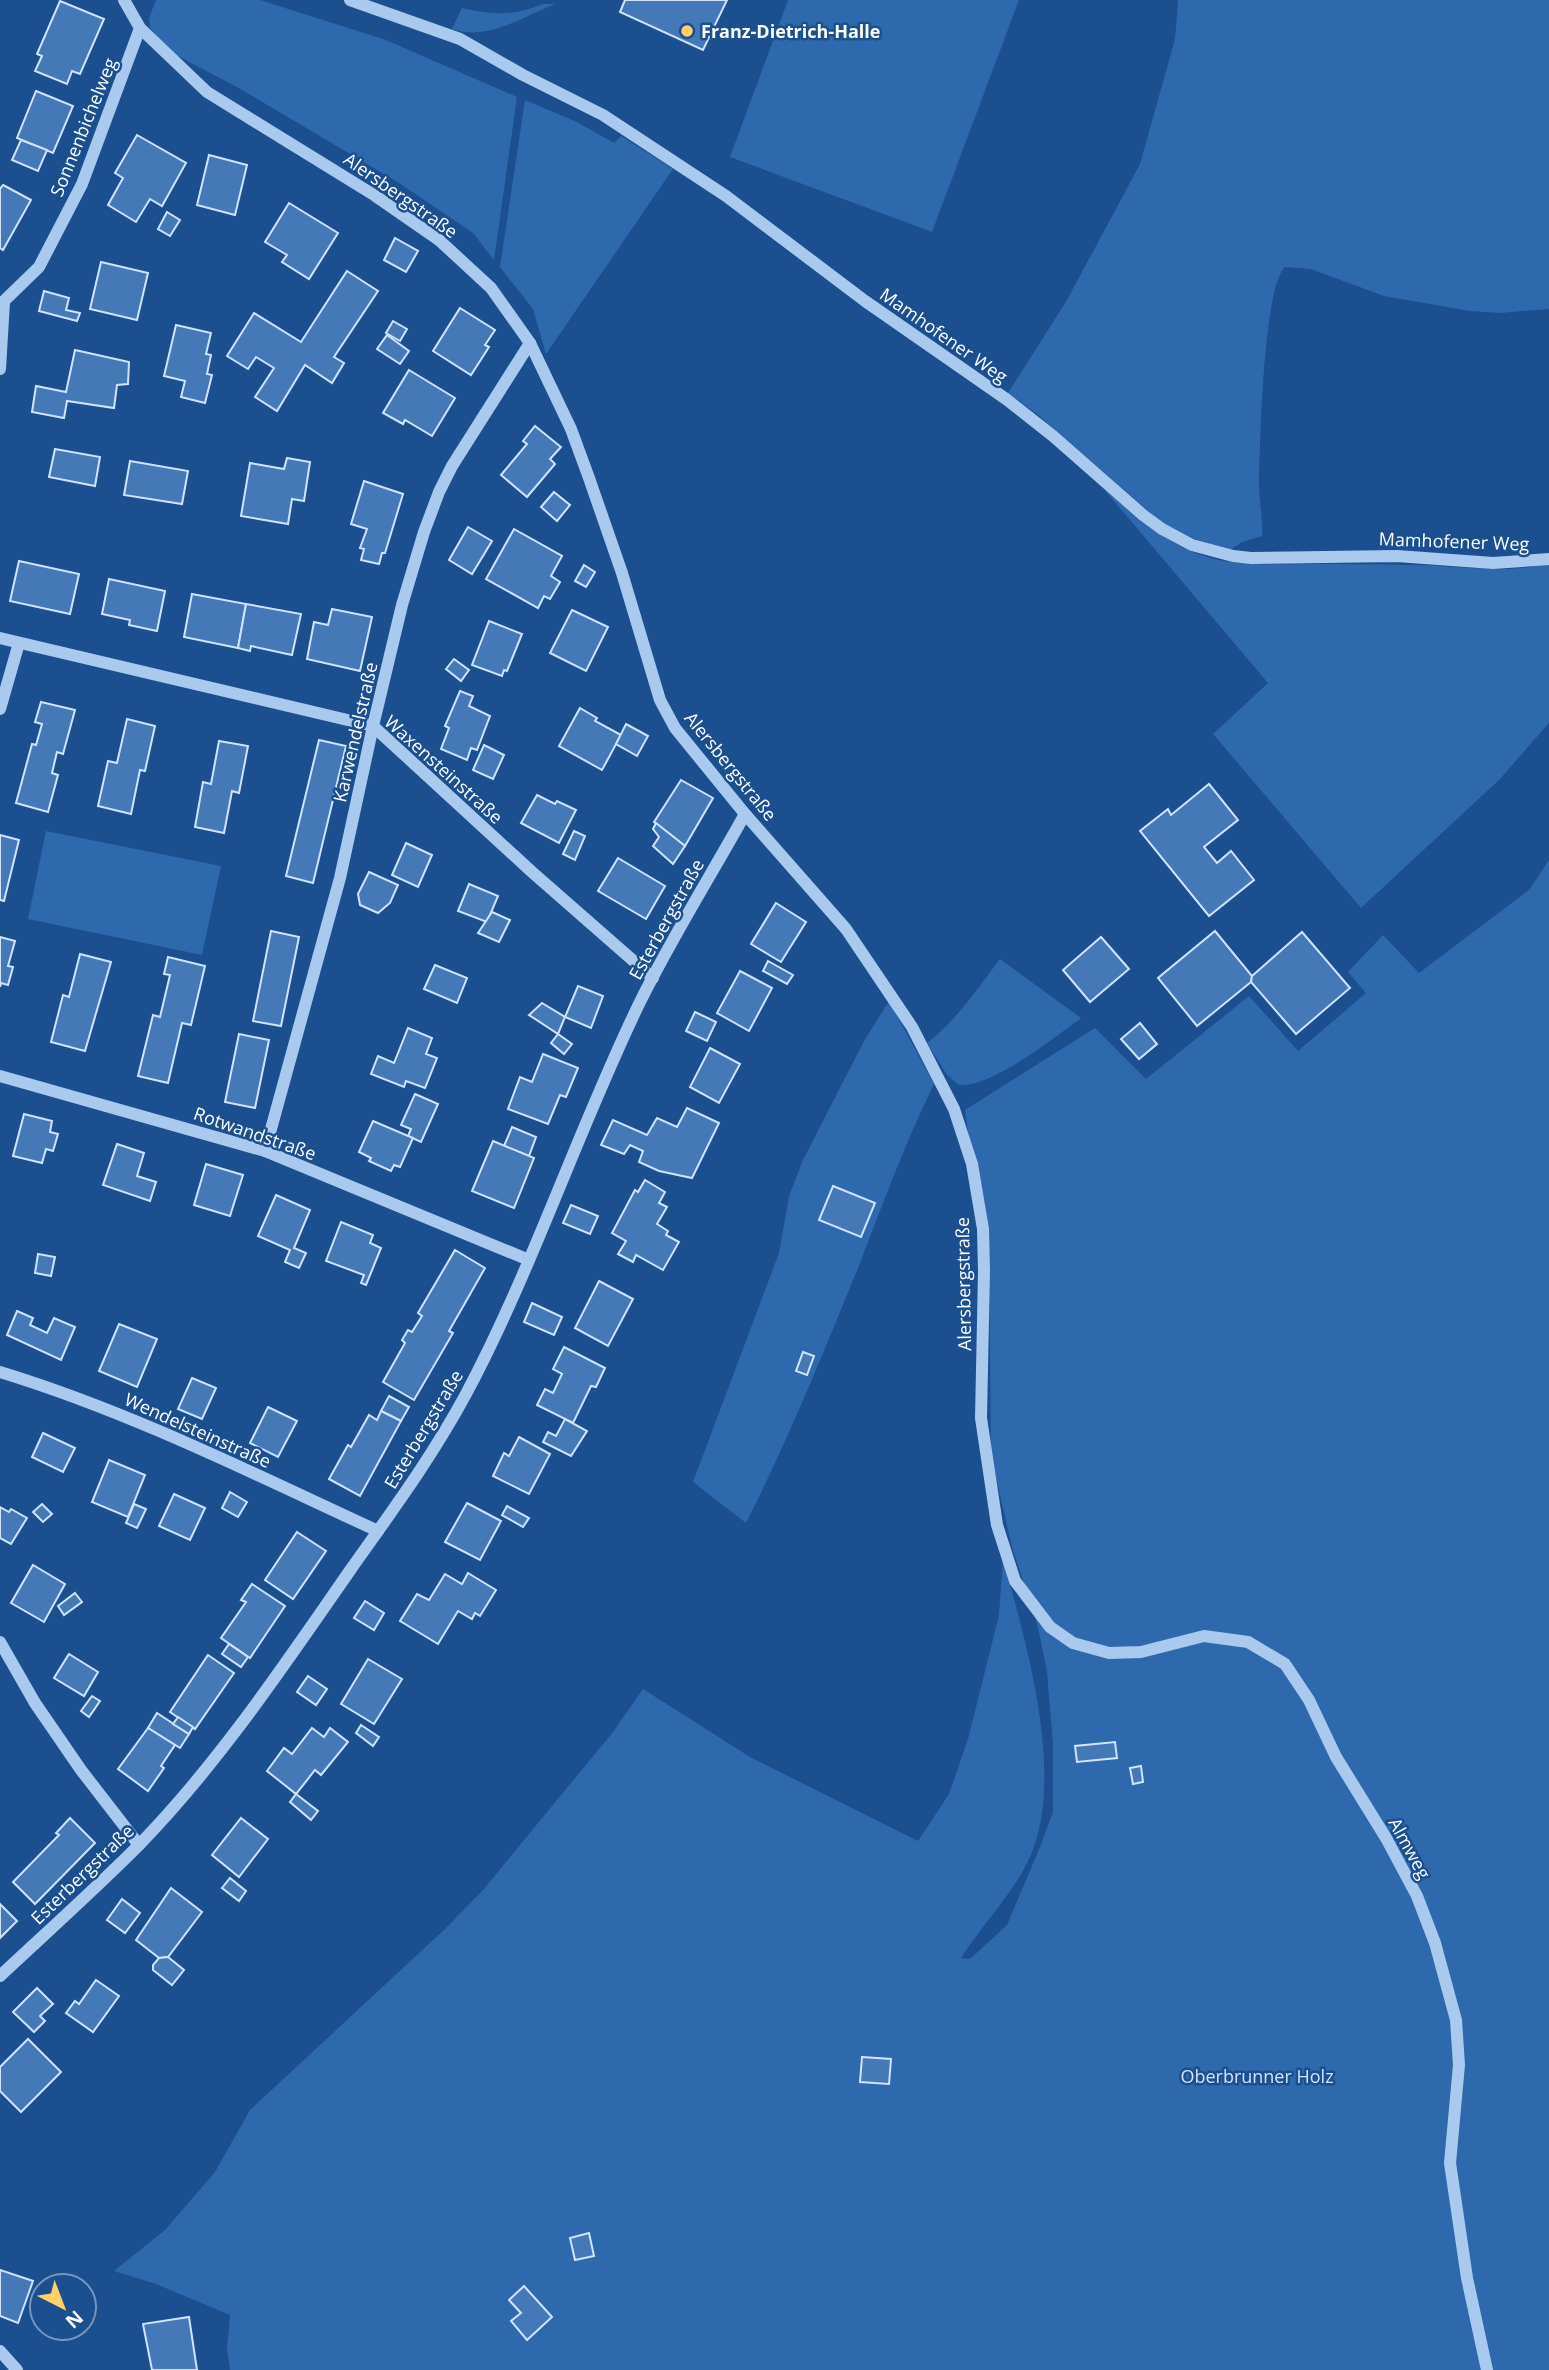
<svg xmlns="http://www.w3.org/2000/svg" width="1549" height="2370" font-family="'Open Sans',sans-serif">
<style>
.green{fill:#2e69ad}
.building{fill:#4478b7;stroke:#cfe3fa;stroke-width:2}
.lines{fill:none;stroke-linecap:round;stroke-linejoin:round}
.minor{stroke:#a9c9ee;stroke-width:12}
.poi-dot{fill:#ffd166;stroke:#1b4f8f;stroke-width:2.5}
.labels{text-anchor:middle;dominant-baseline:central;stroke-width:5;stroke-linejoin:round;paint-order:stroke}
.poi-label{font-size:18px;font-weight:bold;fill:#fff;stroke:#1b4f8f;text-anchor:start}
.street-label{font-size:18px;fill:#fff;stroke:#1b4f8f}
.park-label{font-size:18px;fill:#cfe3fa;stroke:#1b4f8f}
</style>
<rect width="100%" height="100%" fill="#1b4f8f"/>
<g class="green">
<path d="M156,0H260L386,40L517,97L494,260L473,233L399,183L237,87L172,53L150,28L149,18Z"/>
<path d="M788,0H1019L932,232L730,157Z"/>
<path d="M1178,0H1549V309L1499,313L1470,311L1384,296L1311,269L1285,267C1263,288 1260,446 1259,483C1259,501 1263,518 1262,536L1242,542L1230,550L1195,539L1162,523L1037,414L1008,393L1067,300L1140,164L1175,39Z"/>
<path d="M543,4H555C523,17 487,41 452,29L462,8C491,15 516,16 543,4Z"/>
<path d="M525,100L577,122L614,143L621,136L673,169L546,354L533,309L500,267Z"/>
<path d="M1103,488C1134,514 1165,544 1204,556C1237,567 1275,564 1310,564C1343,564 1377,564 1411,565C1456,565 1505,575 1549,563V723L1499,780L1361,908L1213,734L1268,683Z"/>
<path d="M46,831L221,866L202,955L28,919Z"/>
<path d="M1549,860V2370H230L227,2349L230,2315L156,2284L114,2271L165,2230L215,2172L250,2110L446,1928L483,1890L613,1732L643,1689L750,1757L918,1841L949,1794L968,1739L999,1615L1003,1560C1026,1641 1066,1776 1030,1857C1013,1894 983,1924 961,1958L970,1959L1007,1925L1040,1847L1053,1812V1744L1047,1672L1038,1627L1012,1547L991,1456L989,1249L985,1203L968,1133L965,1110L1095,1028L1146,1079L1249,996L1298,1051L1366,993L1348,972L1383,935L1419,973L1529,890Z"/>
<path d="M1000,959L1081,1018C1052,1039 995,1086 959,1085L947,1075L927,1043C956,1021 978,988 1000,959Z"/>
<path d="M889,1001L934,1084C905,1143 882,1206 858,1268C823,1354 788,1440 746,1523L693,1482L779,1253L789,1196L803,1160L864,1041Z"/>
</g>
<g class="building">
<path d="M625,0H727L703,50L620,12Z"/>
<path d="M60,1L104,19L80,74L72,71L67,84L35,71L42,56L37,54Z"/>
<path d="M36,91L73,106L53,153L17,138Z"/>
<path d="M137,135L186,163L162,206L150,199L136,222L108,205L123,178L115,173Z"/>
<path d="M21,140L47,150L38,171L12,160Z"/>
<path d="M209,155L247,165L235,215L197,205Z"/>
<path d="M3,185L31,200L3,250L0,248V189Z"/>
<path d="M289,203L338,233L309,279L282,262L287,255L265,242Z"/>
<path d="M167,212L180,220L170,236L158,229Z"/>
<path d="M395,238L418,251L406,272L384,260Z"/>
<path d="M101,262L148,273L137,320L90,309Z"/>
<path d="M347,271L378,291L334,357L344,363L332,383L305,365L277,411L255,397L274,368L256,357L248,369L227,356L254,313L301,342Z"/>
<path d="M44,291L69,298L66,310L80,313L77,321L39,311Z"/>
<path d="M460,308L495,330L485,345L489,347L471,375L433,351Z"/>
<path d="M393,321L407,329L400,341L386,333Z"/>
<path d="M176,325L211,333L206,354L211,355L207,374L212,375L205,403L181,397L185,381L164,376Z"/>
<path d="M387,335L409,351L400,364L377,349Z"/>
<path d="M75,350L129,362L128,384L117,385L114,408L67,401L64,418L32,412L36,386L66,392Z"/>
<path d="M409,370L455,398L432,436L405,420L403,424L383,413Z"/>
<path d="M535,426L561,447L550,459L555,464L527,497L501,475L527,444L523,441Z"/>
<path d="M55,449L100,457L95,486L49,477Z"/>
<path d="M287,458L310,462L304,501L292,499L288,524L241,516L250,463L284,469Z"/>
<path d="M130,461L188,471L182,504L124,495Z"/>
<path d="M364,481L403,494L385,553H382L379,564L361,560L364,549L360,548L367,529L351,524Z"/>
<path d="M554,492L570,505L557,521L541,507Z"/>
<path d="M468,527L492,541L472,574L449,560Z"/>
<path d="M514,529L562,556L551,576L560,582L550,599L544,596L538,608L486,579Z"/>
<path d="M19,561L79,574L70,614L10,601Z"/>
<path d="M584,565L595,572L586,587L575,581Z"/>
<path d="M109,579L165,591L157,631L129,625L130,620L102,614Z"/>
<path d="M192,594L246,604L238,648L184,637Z"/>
<path d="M246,604L301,614L292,655L251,646L250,651L238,648Z"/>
<path d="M332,609L372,617L360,671L307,659L314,622L328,625Z"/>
<path d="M572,610L608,627L586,671L550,653Z"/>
<path d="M489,621L522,634L507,671L504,670L502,676L472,665Z"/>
<path d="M454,659L469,670L461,681L446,669Z"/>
<path d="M460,691L473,696L469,706L490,716L477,750L471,748L467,760L441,749L449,728L445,726Z"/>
<path d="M41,702L75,710L63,754L57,752L52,773L58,775L48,812L16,803L32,744L36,745L42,724L35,722Z"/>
<path d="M580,708L597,718L595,721L621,735L602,770L559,746Z"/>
<path d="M127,719L155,726L145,771L140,770L131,814L98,806L108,761L117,763Z"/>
<path d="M626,724L648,736L637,756L616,744Z"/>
<path d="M319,740L346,746L313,883L286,876Z"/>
<path d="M219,741L248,746L239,793L232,791L224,833L195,827L203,782L211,784Z"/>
<path d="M484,745L504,755L493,779L473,770Z"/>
<path d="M681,780L713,798L685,846L654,822Z"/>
<path d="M1209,784L1238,820L1204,847L1217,863L1231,851L1254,880L1209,916L1140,831L1168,809L1171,815Z"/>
<path d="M537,795L555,804L557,801L576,810L559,843L521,823Z"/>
<path d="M656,823L685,846L673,864L653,846L659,837L653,829Z"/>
<path d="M574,831L585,836L575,860L563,854Z"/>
<path d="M0,835L19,840L4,901L0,900Z"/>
<path d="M406,843L432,855L418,887L392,875Z"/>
<path d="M618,858L665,886L646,919L598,891Z"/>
<path d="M369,872L398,885L390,903L378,913L360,905L358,894Z"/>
<path d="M469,884L498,896L487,922L458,911Z"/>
<path d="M776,903L806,922L781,962L751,944Z"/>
<path d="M492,912L510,920L499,942L478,933Z"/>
<path d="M271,931L299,937L281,1026L253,1021Z"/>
<path d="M1215,931L1252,976L1251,982L1197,1026L1158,978Z"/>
<path d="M1302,932L1350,988L1296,1034L1251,982L1252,976Z"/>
<path d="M0,937L15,941L8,966L13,967L8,985L1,983L0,987Z"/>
<path d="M1101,937L1129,969L1090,1002L1063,970Z"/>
<path d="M80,954L111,962L85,1051L51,1042L63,995L69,997Z"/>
<path d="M168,957L205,966L191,1025L182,1023L168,1083L138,1076L153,1015L160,1017L170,975L164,974Z"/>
<path d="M768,961L793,975L787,984L763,971Z"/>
<path d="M435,965L467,978L457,1003L424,989Z"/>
<path d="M740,971L772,988L749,1031L717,1013Z"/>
<path d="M578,986L603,996L591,1028L565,1017Z"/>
<path d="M542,1003L565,1017L558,1034L529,1015Z"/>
<path d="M695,1012L716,1022L707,1041L686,1031Z"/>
<path d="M1140,1023L1157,1044L1139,1059L1121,1039Z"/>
<path d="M408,1028L432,1038L426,1054L437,1058L425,1088L406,1081L404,1087L371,1074L378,1056L394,1063Z"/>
<path d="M239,1034L269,1040L255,1108L225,1102Z"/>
<path d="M558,1034L572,1044L564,1054L551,1043Z"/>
<path d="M710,1048L740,1064L719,1103L690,1087Z"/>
<path d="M543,1054L578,1068L566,1097L560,1095L548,1124L508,1109L520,1077L532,1082Z"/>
<path d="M415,1094L438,1104L421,1142L408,1136L411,1129L401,1125Z"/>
<path d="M687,1108L719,1123L692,1178L659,1171L639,1162L643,1151L630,1145L624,1154L601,1145L613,1120L647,1135L657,1118L677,1127Z"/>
<path d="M24,1114L52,1121L50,1132L58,1134L53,1151L46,1149L42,1163L13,1156Z"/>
<path d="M373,1121L413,1138L400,1167L394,1165L391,1171L369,1161L371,1158L359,1152Z"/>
<path d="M512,1127L536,1137L529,1156L504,1146Z"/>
<path d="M493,1141L534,1158L514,1208L472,1191Z"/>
<path d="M117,1144L144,1153L137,1176L156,1182L150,1201L103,1185Z"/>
<path d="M206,1164L243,1175L230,1216L194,1205Z"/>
<path d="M645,1180L665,1192L659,1203L667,1207L657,1224L668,1231L666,1235L679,1242L663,1270L636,1255L633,1262L618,1254L626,1241L612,1233L635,1190L638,1192Z"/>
<path d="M833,1186L875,1203L861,1237L819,1220Z"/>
<path d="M276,1195L310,1210L294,1248L306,1253L299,1268L285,1262L290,1250L258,1236Z"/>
<path d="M571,1205L598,1216L590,1234L563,1223Z"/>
<path d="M341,1222L373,1235L370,1243L381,1248L366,1285L361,1283L364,1275L326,1261Z"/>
<path d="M455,1250L485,1268L449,1331L453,1333L414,1400L383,1382L405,1343L402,1340L408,1330L412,1332L422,1316L418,1313Z"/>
<path d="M38,1254L55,1257L51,1276L35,1273Z"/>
<path d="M599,1281L633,1299L608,1346L575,1328Z"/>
<path d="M532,1303L562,1317L554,1335L524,1322Z"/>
<path d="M17,1311L33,1318L30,1325L47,1333L54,1318L75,1327L61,1360L7,1335Z"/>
<path d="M119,1324L157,1339L137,1387L99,1371Z"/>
<path d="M564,1347L605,1368L596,1387L591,1386L573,1423L537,1405L545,1389L553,1393L562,1374L553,1369Z"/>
<path d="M803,1352L814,1356L807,1375L796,1371Z"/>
<path d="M192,1378L216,1388L202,1419L178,1409Z"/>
<path d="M389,1396L409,1407L401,1421L381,1411Z"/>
<path d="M268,1407L297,1421L278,1457L250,1443Z"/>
<path d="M381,1411L401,1421L360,1496L329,1479L348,1445L351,1447L369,1415L377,1420Z"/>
<path d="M565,1419L587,1431L571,1456L543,1442L548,1432L556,1436Z"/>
<path d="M43,1433L75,1448L63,1472L32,1457Z"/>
<path d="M519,1437L550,1454L529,1494L493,1476L504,1453L509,1456Z"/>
<path d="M109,1460L145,1475L128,1517L92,1502Z"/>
<path d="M230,1492L247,1502L238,1517L222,1508Z"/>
<path d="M174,1494L205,1508L190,1540L159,1526Z"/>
<path d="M467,1503L501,1521L480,1560L445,1542Z"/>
<path d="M42,1504L52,1514L43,1522L33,1512Z"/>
<path d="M134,1504L146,1509L137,1528L126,1523Z"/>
<path d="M507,1506L529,1518L523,1527L502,1515Z"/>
<path d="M0,1507L9,1512L11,1509L27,1518L11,1544L0,1538Z"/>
<path d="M297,1532L326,1551L293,1599L265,1580Z"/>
<path d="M33,1565L65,1584L44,1622L11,1603Z"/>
<path d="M468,1573L496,1590L480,1616L475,1613L472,1619L458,1611L438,1644L400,1621L417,1594L429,1600L445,1574L462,1584Z"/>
<path d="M252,1584L285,1606L250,1658L221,1638L246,1602L241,1600Z"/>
<path d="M75,1593L82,1602L64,1615L58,1606Z"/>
<path d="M365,1601L384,1613L374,1630L354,1618Z"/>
<path d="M229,1644L248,1657L241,1667L222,1654Z"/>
<path d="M69,1654L98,1672L84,1696L54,1678Z"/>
<path d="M208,1655L234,1673L195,1729L170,1712Z"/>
<path d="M368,1659L402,1679L374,1724L341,1704Z"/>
<path d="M308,1676L327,1689L316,1705L297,1692Z"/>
<path d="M92,1696L100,1701L89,1717L81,1711Z"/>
<path d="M157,1713L189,1734L180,1748L148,1728Z"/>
<path d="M178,1717L193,1727L189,1734L173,1724Z"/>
<path d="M361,1725L379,1737L373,1746L356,1733Z"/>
<path d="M148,1728L175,1745L161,1766L164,1768L148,1791L118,1769Z"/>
<path d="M312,1728L324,1737L330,1728L348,1742L321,1775L315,1770L296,1794L267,1771L284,1748L292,1754Z"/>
<path d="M1115,1742L1117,1758L1077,1762L1075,1746Z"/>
<path d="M1141,1766L1143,1782L1133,1784L1130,1768Z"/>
<path d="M296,1794L318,1811L311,1820L290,1802Z"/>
<path d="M70,1818L95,1843L35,1904L13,1882L59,1835L56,1833Z"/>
<path d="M241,1818L268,1839L239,1877L212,1855Z"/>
<path d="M230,1878L246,1891L239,1901L222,1888Z"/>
<path d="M171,1888L202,1912L168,1957L159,1958L136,1940Z"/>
<path d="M122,1899L140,1913L125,1933L107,1920Z"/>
<path d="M0,1904L17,1921L0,1938Z"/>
<path d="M168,1957L184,1970L172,1985L153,1970V1965L159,1958Z"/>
<path d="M96,1980L119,1996L93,2032L66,2013L75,2001L79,2004Z"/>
<path d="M37,1988L53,2004L40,2016L45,2021L34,2032L13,2012Z"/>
<path d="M28,2039L61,2072L21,2112L0,2091V2067Z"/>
<path d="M862,2057L891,2059L889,2084L860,2082Z"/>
<path d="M589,2233L594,2256L575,2260L570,2238Z"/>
<path d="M0,2270L33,2281L18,2323L0,2316Z"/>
<path d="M524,2286L552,2317L527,2340L511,2321L521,2313L509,2300Z"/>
<path d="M189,2317L197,2370H152L143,2324Z"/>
</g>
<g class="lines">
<g class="minor">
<path d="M124,0L140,28L207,92L374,195L439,240L491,288L530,343L571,429L589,478L622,573L660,700L675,728L745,814L846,929L912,1027L954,1109L972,1164L983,1229L984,1271L981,1418L997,1525L1015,1581L1050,1627L1073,1643L1109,1653L1141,1652L1204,1636L1248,1642L1285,1664L1309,1700L1336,1757L1386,1838L1417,1896L1435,1943L1456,2020L1459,2065L1450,2163L1467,2278L1487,2370"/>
<path d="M350,0L460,39L523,75L603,115L726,196L865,301L1006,399L1053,436L1143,515L1162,529L1192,545L1233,556L1251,558L1397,556L1493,563L1549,559"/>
<path d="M0,305L39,267L82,184L140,28"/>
<path d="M0,369L4,302"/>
<path d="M0,638L373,726L532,872L653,978"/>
<path d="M0,709L19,643"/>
<path d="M0,1076L265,1151L529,1260"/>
<path d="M265,1151L340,878L373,726L402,605L424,532L439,492L452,466L530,343"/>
<path d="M0,1372C131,1412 254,1474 378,1531"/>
<path d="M0,1642L35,1703L81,1770L139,1845"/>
<path d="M0,1976C46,1933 93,1891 138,1846C219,1763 285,1664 351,1569C392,1511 432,1457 466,1394C533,1268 577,1132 639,1004C671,939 710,877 745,814"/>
<path d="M0,2351L17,2370"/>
</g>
</g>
<circle class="poi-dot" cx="687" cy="31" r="7"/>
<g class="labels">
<g class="poi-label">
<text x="701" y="31">Franz-Dietrich-Halle</text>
</g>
<g class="street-label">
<text transform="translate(83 127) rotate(-68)">Sonnenbichelweg</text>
<text transform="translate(401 195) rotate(35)">Alersbergstraße</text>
<text transform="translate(944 335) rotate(35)">Mamhofener Weg</text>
<text transform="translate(1454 541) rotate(2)">Mamhofener Weg</text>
<text transform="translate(355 732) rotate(-77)">Karwendelstraße</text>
<text transform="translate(731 766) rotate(51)">Alersbergstraße</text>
<text transform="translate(444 769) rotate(42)">Waxensteinstraße</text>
<text transform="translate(666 919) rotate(-61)">Esterbergstraße</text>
<text transform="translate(255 1133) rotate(19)">Rotwandstraße</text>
<text transform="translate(963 1284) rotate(-91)">Alersbergstraße</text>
<text transform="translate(423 1429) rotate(-59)">Esterbergstraße</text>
<text transform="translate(198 1430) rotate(24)">Wendelsteinstraße</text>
<text transform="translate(1410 1848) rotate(61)">Almweg</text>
<text transform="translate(82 1874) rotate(-44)">Esterbergstraße</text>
</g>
<g class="park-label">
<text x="1257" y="2076">Oberbrunner Holz</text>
</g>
</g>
<g transform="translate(63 2307) rotate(138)"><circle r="33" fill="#1b4f8f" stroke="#7695bc" stroke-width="2"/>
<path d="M0-5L12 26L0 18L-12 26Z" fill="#ffd166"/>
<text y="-10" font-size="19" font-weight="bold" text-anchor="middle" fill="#ffffff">N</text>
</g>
</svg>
